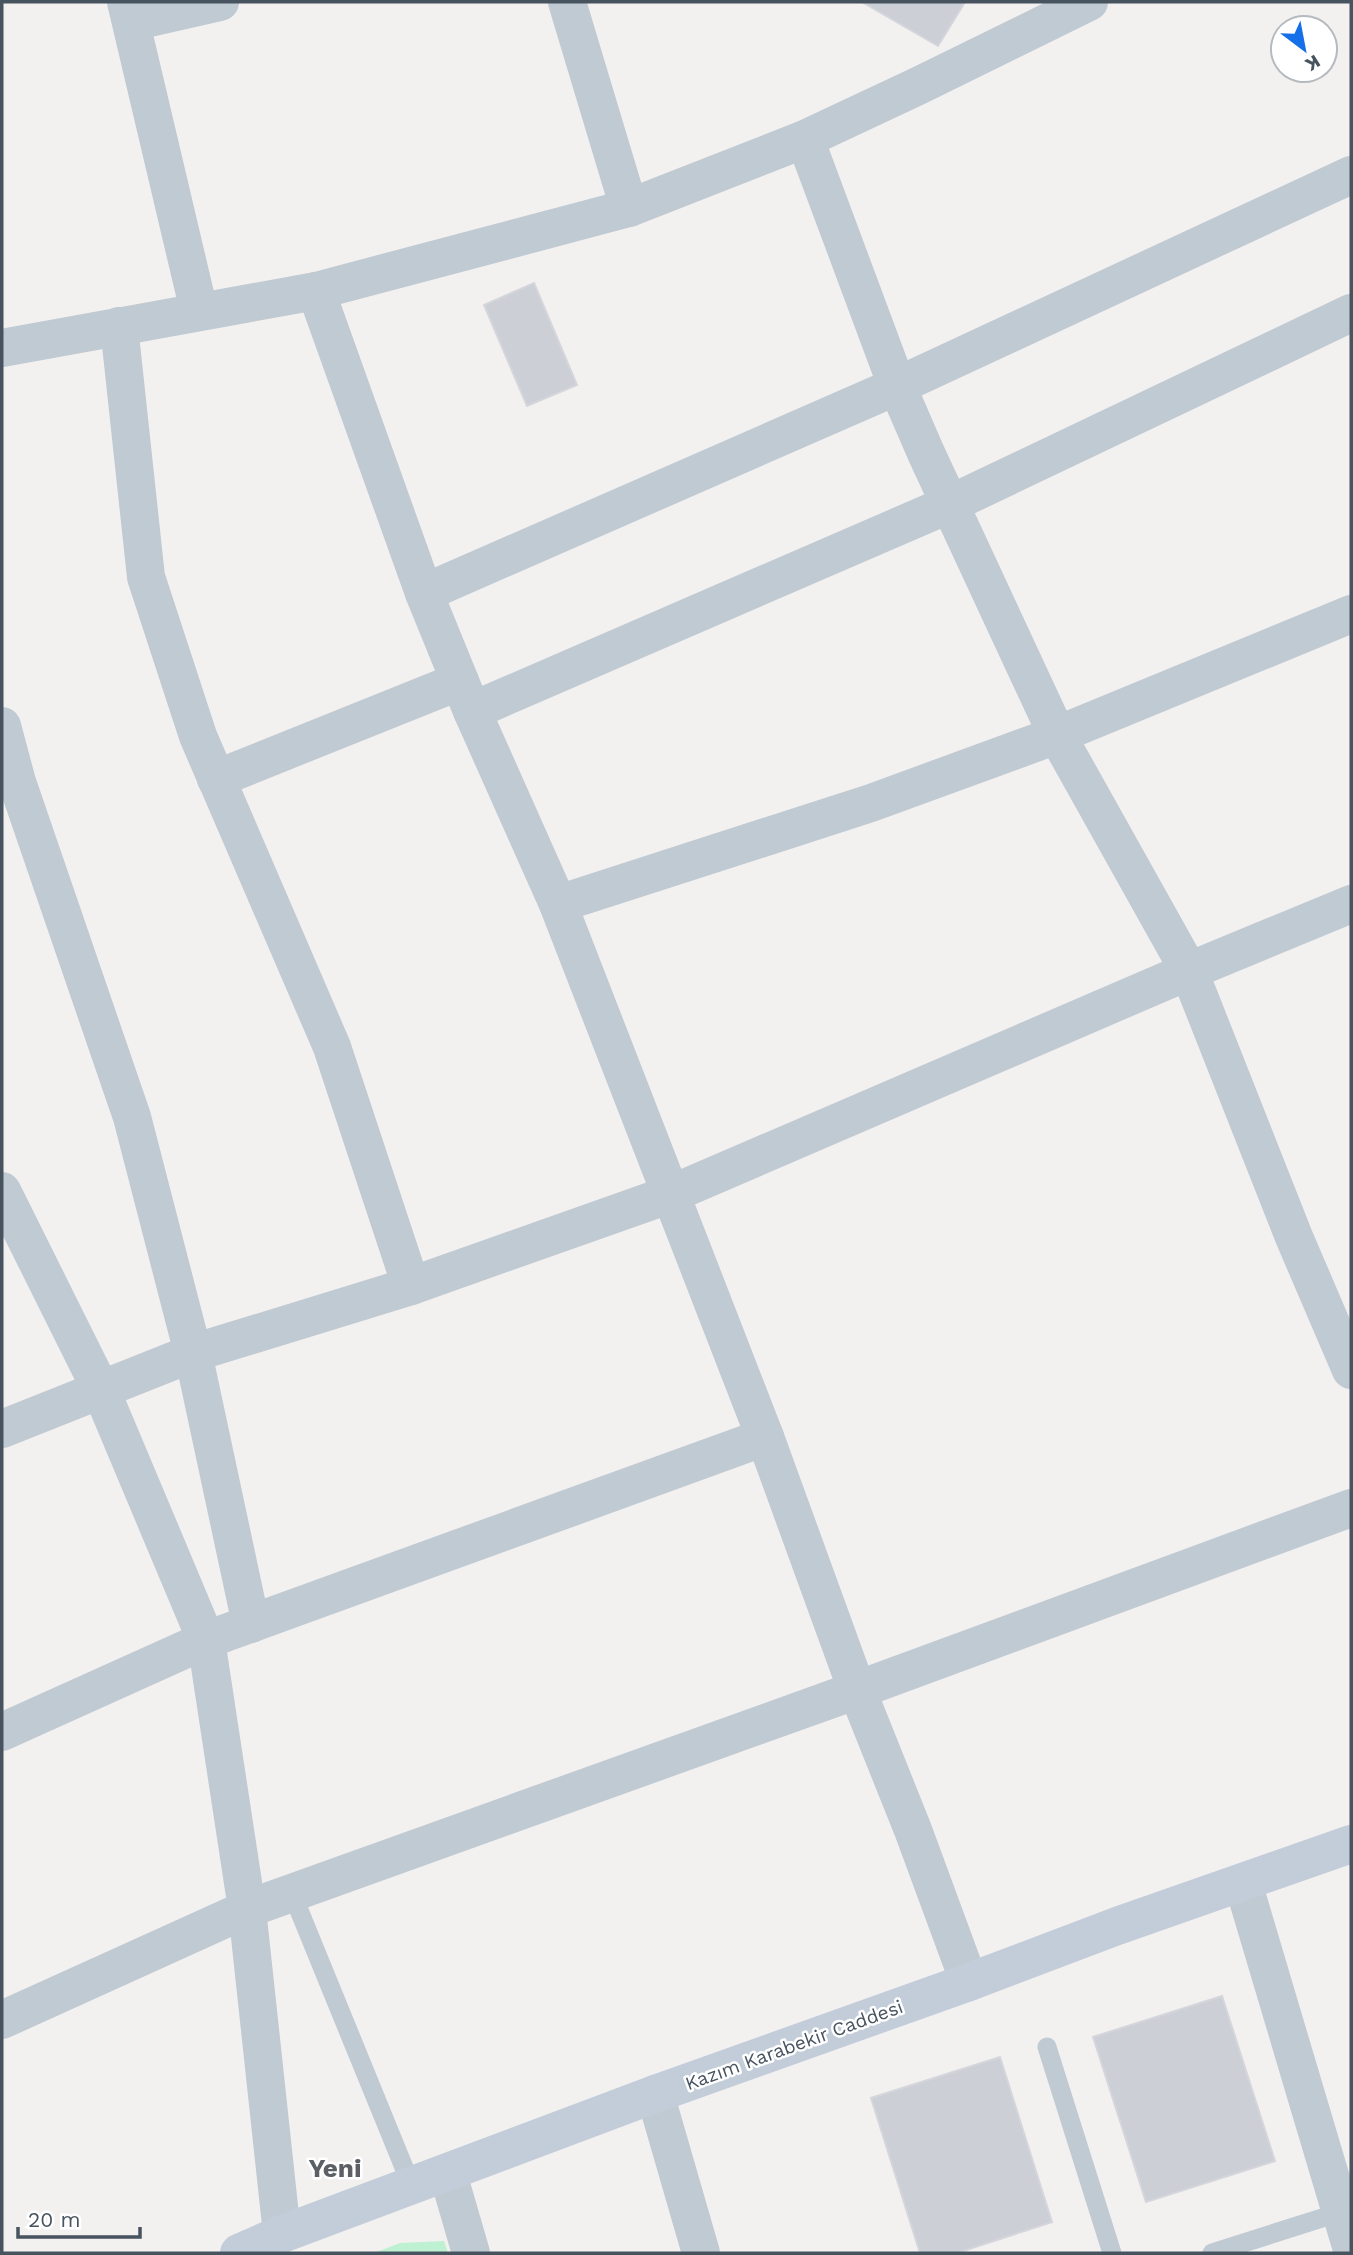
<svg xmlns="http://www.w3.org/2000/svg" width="1353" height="2255" font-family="'Work Sans',sans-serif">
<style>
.green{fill:#bef1d2}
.building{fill:#cccfd5;stroke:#d4d6dc;stroke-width:2}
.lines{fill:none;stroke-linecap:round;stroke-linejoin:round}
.lane{stroke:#c0cad2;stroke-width:19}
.street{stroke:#c0cad2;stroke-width:38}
.secondary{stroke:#c2cdd9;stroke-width:38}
.labels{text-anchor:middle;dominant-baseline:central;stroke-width:5;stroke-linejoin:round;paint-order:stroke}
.street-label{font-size:19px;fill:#47535e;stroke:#fff}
.district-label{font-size:26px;font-weight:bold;fill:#5c6065;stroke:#fff}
</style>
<rect width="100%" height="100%" fill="#f3f0f0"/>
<path class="green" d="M444,2241L448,2253H374L400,2243Z"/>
<g class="building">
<path d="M862,2H965L938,46Z"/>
<path d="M534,283L577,385L527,406L484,305Z"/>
<path d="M1222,1996L1275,2161L1146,2202L1093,2037Z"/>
<path d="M1000,2057L1052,2222L957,2253H920L871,2098Z"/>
</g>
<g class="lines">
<g class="lane">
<path d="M292,1893L412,2187"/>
<path d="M1047,2047L1112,2253"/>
<path d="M1212,2253L1341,2212"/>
</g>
<g class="street">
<path d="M126,2L199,311"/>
<path d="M567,2L629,208"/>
<path d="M132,22L220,2"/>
<path d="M805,139L897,386L926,453L1057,735L1189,971L1294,1237L1351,1370"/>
<path d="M316,291L424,593L472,711L558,904L765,1437L857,1690L913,1830L969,1982"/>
<path d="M119,326L146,577L198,736L332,1047L411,1286"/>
<path d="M2,348L316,291L629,208L805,139L918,86L1089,2"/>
<path d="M424,593L897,386L1351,175"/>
<path d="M472,711L950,504L1351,313"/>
<path d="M2,726L17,782L132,1117L193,1353L251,1624"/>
<path d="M216,779L460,681"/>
<path d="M558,904L871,803L1057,735L1351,614"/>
<path d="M2,1191L101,1390L206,1640L247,1909L282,2234"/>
<path d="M2,1429L193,1353L411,1286L671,1194L1189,971L1351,904"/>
<path d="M2,1732L206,1640L765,1437"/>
<path d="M1243,1883L1351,2246"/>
<path d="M2,2020L247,1909L857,1690L1351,1508"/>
<path d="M655,2094L701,2253"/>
<path d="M448,2174L471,2253"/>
</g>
<path class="secondary" d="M239,2253L282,2234L655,2094L969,1982L1117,1926L1351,1844"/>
</g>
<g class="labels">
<g class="street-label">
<text transform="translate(794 2045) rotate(-20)">Kazım Karabekir Caddesi</text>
</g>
<g class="district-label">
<text x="335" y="2168">Yeni</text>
</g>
</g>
<rect width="1353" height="2255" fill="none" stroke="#47535e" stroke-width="7"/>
<g transform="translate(1304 49) rotate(148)"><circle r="33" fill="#ffffff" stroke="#b5babf" stroke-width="2"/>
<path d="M0-5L12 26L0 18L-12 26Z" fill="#146fe8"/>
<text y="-10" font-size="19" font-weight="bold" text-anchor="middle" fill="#47535e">K</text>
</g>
<path d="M18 2227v10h122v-10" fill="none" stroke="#47535e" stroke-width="3.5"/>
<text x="28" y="2227" font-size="21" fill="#47535e" stroke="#ffffff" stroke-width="5" paint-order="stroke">20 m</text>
</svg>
